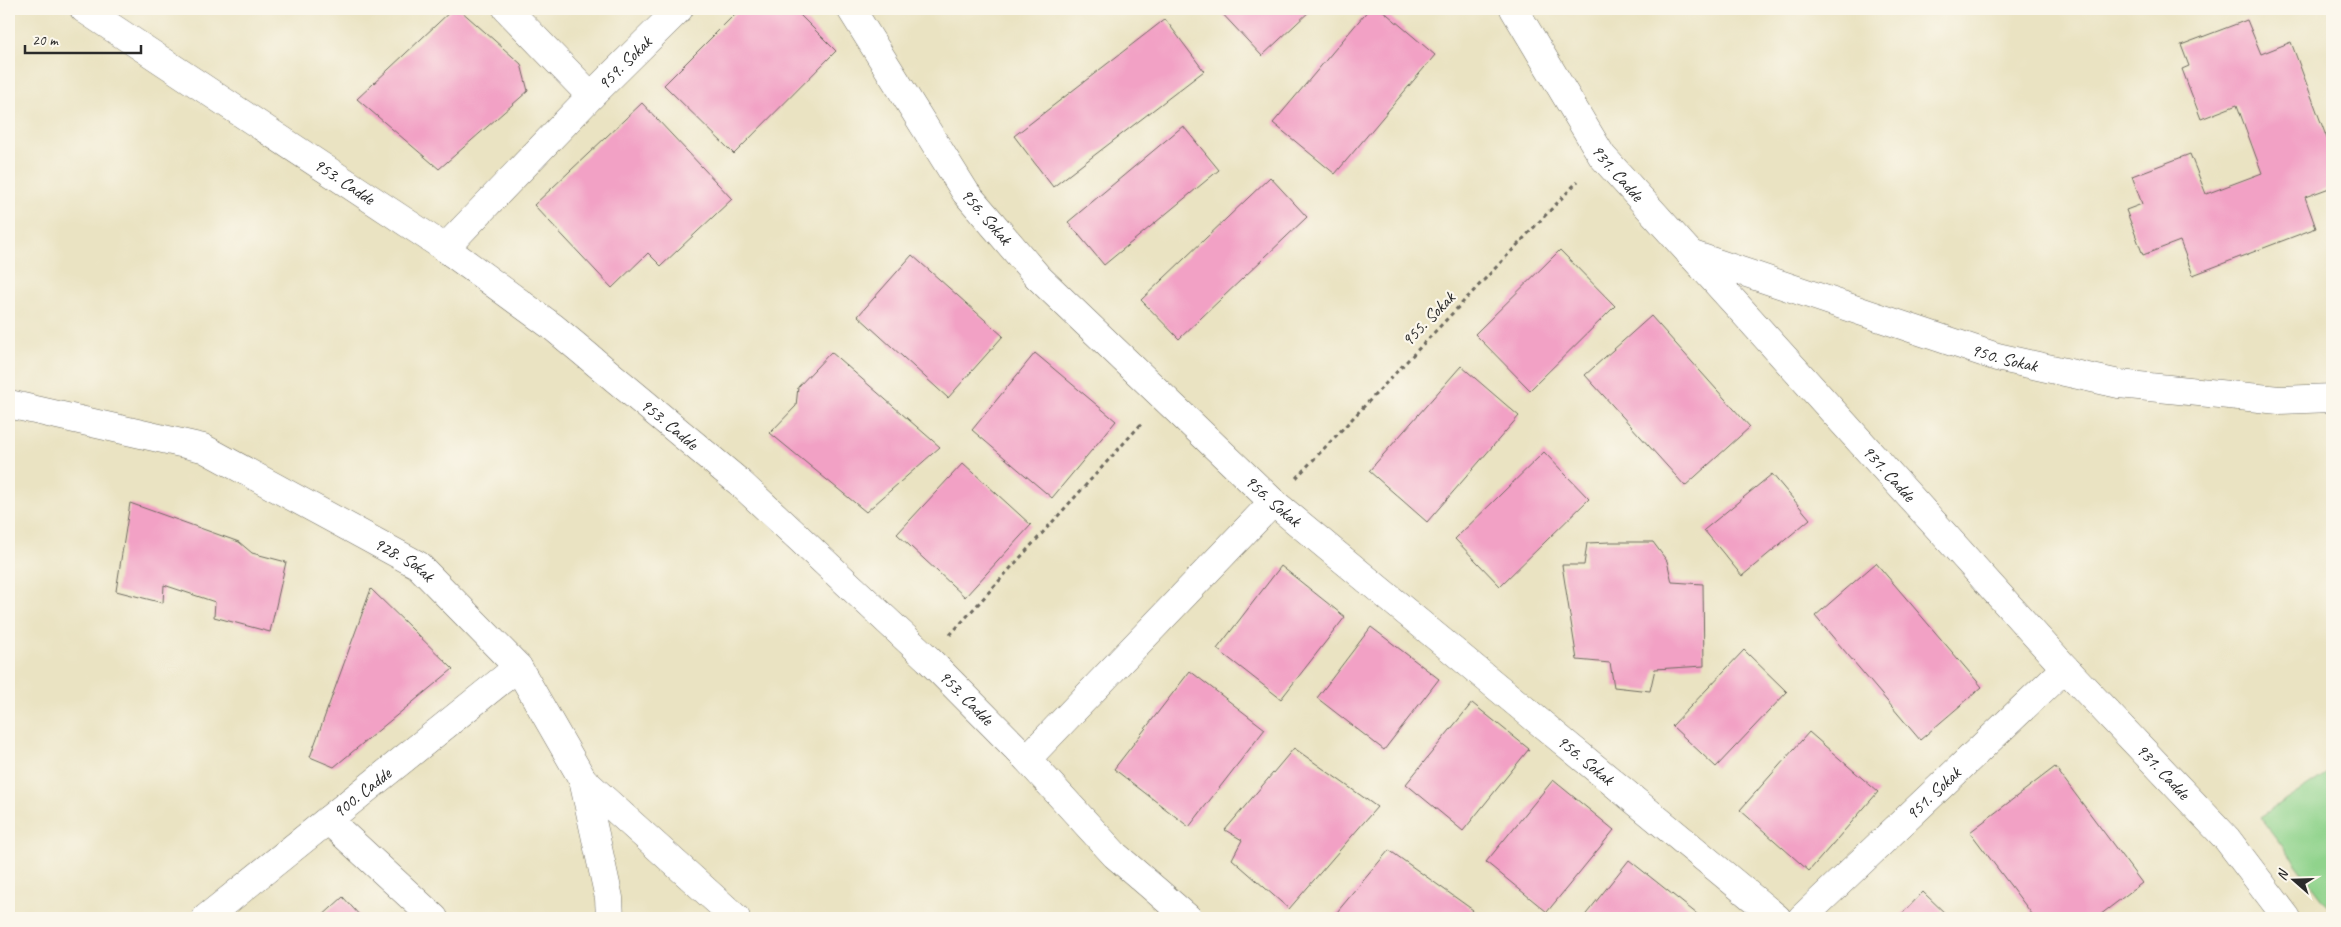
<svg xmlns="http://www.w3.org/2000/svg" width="2341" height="927" font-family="Caveat,sans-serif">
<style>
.green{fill:#90d38c;stroke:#5e7f5c}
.building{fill:#f2a1c5}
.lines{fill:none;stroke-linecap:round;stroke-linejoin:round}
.minor-casing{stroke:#6e6b60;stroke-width:29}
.major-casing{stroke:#6e6b60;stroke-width:29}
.path{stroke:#6e6b60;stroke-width:3;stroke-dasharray:4 4;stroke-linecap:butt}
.minor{stroke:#fff;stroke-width:28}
.major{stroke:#fff;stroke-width:28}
.labels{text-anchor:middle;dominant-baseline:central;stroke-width:4.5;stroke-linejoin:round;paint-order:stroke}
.street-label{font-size:18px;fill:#2b2b2b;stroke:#fbf7ec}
</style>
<rect width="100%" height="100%" fill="#fbf7ec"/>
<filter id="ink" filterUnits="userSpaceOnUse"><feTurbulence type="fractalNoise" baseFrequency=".02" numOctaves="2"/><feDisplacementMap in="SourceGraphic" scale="10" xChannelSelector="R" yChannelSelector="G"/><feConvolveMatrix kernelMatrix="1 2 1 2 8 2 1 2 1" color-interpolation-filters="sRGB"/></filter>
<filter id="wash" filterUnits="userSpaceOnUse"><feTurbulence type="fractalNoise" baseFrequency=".0096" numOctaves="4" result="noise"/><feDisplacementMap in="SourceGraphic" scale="20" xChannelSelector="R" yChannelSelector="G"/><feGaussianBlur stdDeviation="1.12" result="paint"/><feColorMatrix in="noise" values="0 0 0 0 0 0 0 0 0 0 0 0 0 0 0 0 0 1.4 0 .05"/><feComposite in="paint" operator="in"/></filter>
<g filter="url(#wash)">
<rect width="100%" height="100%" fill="#eae3c2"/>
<path class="green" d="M2332,770V911L2260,817Z"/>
<g id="blocks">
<g class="building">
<path d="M453,9H459L521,64L528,91L439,169L357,99Z"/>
<path d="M740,9H794L836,51L734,154L664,85Z"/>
<path d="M1218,9H1312L1262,56Z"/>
<path d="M1369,9H1381L1435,55L1335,174L1273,123Z"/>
<path d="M1165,19L1204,71L1053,187L1014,136Z"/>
<path d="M2247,20L2261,54L2291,42L2332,152V187L2305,197L2316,228L2193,275L2180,241L2143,255L2126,210L2142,204L2132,176L2190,154L2206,194L2262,173L2237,105L2201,119L2182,69L2189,66L2181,45Z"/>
<path d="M642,103L732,199L661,266L648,253L612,288L534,205Z"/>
<path d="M1183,126L1219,170L1104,265L1068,222Z"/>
<path d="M1270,177L1307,217L1179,339L1141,300Z"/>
<path d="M1560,250L1615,306L1530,390L1475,334Z"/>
<path d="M912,255L1003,336L948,398L858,316Z"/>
<path d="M1651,316L1750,427L1685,486L1585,375Z"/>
<path d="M831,352L940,447L866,512L770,433L796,406L798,387Z"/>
<path d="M1035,353L1116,421L1052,498L972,430Z"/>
<path d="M1461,366L1519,416L1427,522L1369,471Z"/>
<path d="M1544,452L1589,499L1500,586L1455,539Z"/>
<path d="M963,463L1031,525L965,597L897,534Z"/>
<path d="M1772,474L1810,519L1742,576L1704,530Z"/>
<path d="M130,503L239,542L252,553L286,562L270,632L214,617L215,602L164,585L163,603L116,591Z"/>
<path d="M1610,542H1653L1667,561L1672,582L1703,584L1704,666L1655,669L1650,691L1614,687L1610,663L1577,660L1562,565H1584L1587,543Z"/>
<path d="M1876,563L1982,687L1920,740L1815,616Z"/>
<path d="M1281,566L1345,617L1281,699L1217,649Z"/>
<path d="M371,589L453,669L334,767L310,757Z"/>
<path d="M1371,627L1439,679L1384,750L1317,698Z"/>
<path d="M1744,650L1787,692L1716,767L1672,726Z"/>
<path d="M1190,671L1265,729L1189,827L1114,769Z"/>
<path d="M1472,703L1529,749L1463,831L1406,784Z"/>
<path d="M1809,732L1878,792L1809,871L1740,810Z"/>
<path d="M1294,748L1377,807L1289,909L1232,859L1242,840L1225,830Z"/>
<path d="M2055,767L2142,883L2096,918H2035L1970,832Z"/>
<path d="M1553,780L1614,830L1547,912L1486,862Z"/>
<path d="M1389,850L1473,910L1467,918H1332Z"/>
<path d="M1629,860L1702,918H1583Z"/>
<path d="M1923,892L1950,918H1898Z"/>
<path d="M343,897L362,918H320Z"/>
</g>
</g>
</g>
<g filter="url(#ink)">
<use href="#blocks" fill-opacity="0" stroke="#6e6b60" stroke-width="1"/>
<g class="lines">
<defs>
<g id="minor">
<path id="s1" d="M84,9L445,248L553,327L739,482L928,659L1027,759L1115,855L1188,918"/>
<path id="s2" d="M507,9L591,96L679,9"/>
<path id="s3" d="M851,9L966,193L1038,277L1273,502L1777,918"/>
<path d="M445,248L591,96"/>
<path id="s4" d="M1690,254L1997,357L2119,384L2279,400L2332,398"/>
<path id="s5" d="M9,404L203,448L418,565L518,667L583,780L609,898L610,918"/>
<path d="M1027,759L1273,502"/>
<path d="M583,780L736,918"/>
<path d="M328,820L434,918"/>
<path id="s6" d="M206,918L518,667"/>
<path id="s7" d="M1802,918L2065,668"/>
</g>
<g id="major">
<path id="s8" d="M1514,9L1602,156L2065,668L2227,839L2287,918"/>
</g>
</defs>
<use href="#minor" class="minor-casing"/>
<use href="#major" class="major-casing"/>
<g class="path">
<path d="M1296,478L1578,181"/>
<path d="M950,635L1143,422"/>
</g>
<use href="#minor" class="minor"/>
<use href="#major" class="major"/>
</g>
</g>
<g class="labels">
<g class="street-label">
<text stroke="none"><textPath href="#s2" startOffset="168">959. Sokak</textPath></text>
<text stroke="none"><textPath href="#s8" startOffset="194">931. Cadde</textPath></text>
<text stroke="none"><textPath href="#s1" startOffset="312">953. Cadde</textPath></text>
<text stroke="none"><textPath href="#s3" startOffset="248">956. Sokak</textPath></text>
<text transform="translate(1428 319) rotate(-46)">955. Sokak</text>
<text stroke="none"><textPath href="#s4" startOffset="331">950. Sokak</textPath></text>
<text stroke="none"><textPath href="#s1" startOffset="718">953. Cadde</textPath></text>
<text stroke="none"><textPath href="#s8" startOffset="599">931. Cadde</textPath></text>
<text stroke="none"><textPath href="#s3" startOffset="652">956. Sokak</textPath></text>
<text stroke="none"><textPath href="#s5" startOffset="429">928. Sokak</textPath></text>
<text stroke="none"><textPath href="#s1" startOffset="1122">953. Cadde</textPath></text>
<text stroke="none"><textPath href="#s3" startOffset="1058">956. Sokak</textPath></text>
<text stroke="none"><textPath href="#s8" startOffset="1004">931. Cadde</textPath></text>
<text stroke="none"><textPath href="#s6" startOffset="200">900. Cadde</textPath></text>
<text stroke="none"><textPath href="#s7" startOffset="181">951. Sokak</textPath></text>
</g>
</g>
<rect width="2341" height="927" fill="none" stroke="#fbf7ec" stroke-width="30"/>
<g transform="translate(2294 880) rotate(290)" stroke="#fbf7ec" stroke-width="4" paint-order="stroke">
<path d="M0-4L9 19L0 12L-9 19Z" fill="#2b2b2b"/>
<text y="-8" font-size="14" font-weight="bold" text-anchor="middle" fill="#2b2b2b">N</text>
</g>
<path d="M25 45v8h116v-8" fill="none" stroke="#2b2b2b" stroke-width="2.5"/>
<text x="32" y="45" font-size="15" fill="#2b2b2b" stroke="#fbf7ec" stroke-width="4" paint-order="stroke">20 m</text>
</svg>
